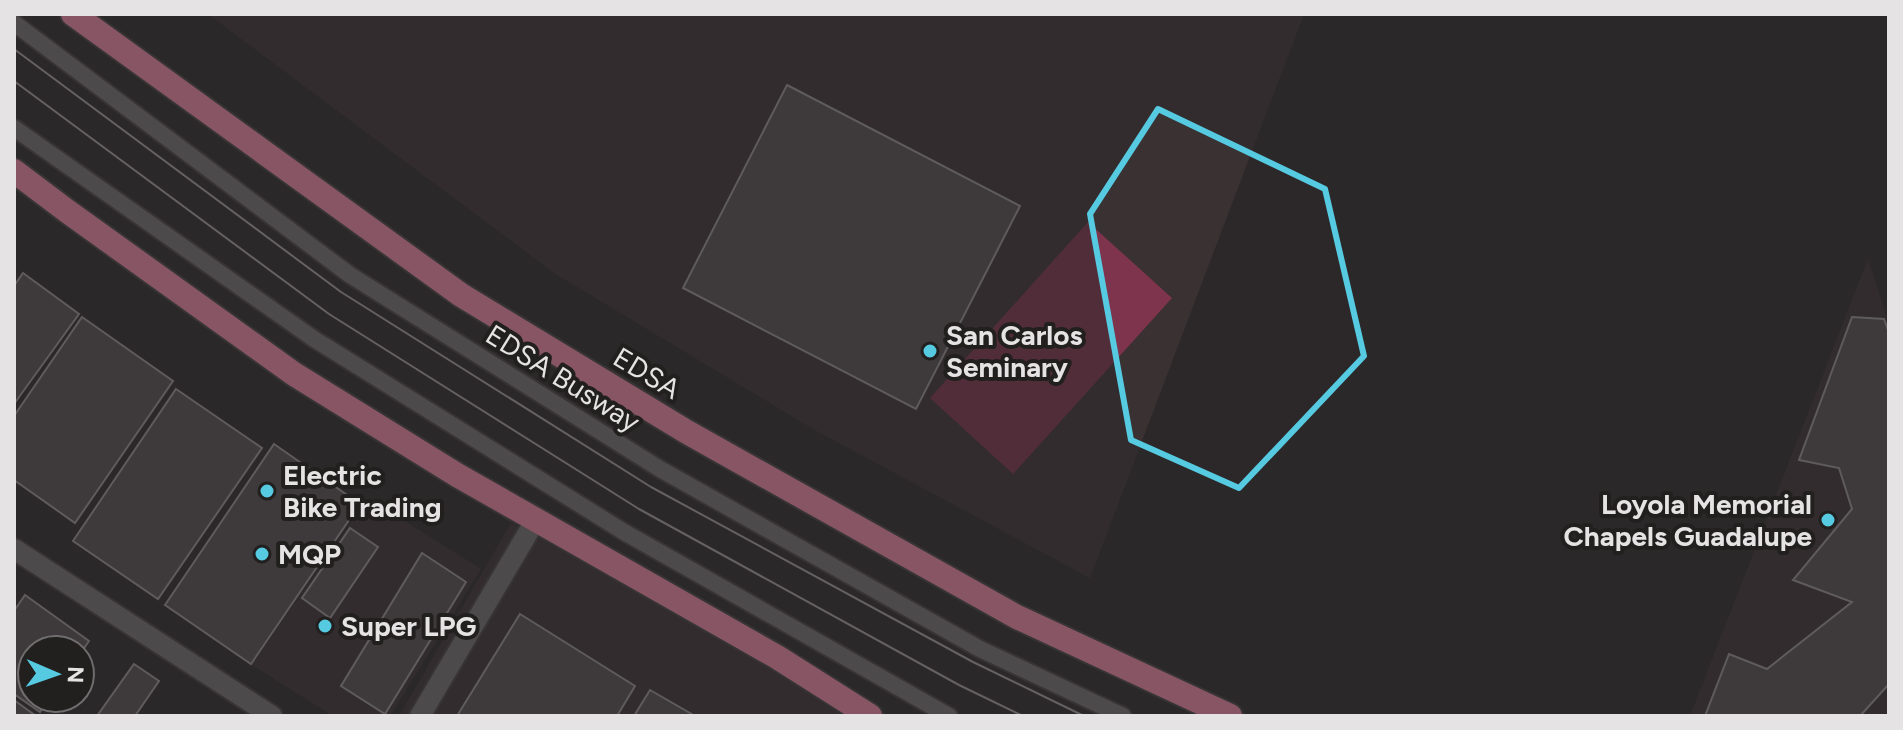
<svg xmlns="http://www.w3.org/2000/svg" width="1903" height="730" font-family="Figtree,sans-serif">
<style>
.built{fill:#3a3133}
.green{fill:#7e344c}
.building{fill:#555051;stroke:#9d999a;stroke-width:2}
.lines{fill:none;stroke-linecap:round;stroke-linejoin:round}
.lane-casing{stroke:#464344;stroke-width:20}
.street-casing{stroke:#464344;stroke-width:24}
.highway-casing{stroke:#464344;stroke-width:28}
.lane{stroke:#777373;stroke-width:16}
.street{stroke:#777373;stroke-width:20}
.highway{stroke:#f88cab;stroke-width:24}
.tram{stroke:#a9a6a7;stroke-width:2}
.marked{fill:none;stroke:#55cae0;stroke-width:6;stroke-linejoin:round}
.poi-dot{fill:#55cae0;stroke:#221f1f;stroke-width:3}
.labels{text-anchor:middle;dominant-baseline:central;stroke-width:8;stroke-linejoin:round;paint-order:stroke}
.poi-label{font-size:28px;font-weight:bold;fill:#e6e3e4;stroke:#221f1f;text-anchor:start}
.street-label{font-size:28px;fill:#e6e3e4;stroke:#221f1f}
</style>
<rect width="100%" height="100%" fill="#2c2829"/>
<g class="built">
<path d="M208,14H1304L1090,578L813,429L554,273Z"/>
<path d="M1868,259L1889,324V716H1690Z"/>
<path d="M368,498L481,569L390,716H333L252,665Z"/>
<path d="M511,523L876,716H399Z"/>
</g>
<path class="green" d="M1088,222L1172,298L1013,474L930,398Z"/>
<g class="building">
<path d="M787,85L1020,206L916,409L683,288Z"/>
<path d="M23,273L79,314L14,404V286Z"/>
<path d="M82,317L173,381L75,523L14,480V416Z"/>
<path d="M1852,317L1884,319L1889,333V684L1860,716H1705L1729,654L1767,669L1852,602L1793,580L1852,509L1839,468L1799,460Z"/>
<path d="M176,389L262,448L158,599L73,541Z"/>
<path d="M274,444L360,504L251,664L165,605Z"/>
<path d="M350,528L378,547L330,618L302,598Z"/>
<path d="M422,553L466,582L385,714L341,686Z"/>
<path d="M25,595L89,641L80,654V650H32V698H49L40,712L14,694V611Z"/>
<path d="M520,614L635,686L617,716H457Z"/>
<path d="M134,664L159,681L135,716H97Z"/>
<path d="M650,690L695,716H634Z"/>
<path d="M14,700L36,716H14Z"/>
</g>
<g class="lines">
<defs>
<g id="lane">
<path d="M14,23L350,275L660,469L980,649L1123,716"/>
<path d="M14,128L314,339L624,532L949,716"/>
</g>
<g id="street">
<path d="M14,549L272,716"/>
<path d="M420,716L535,521"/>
</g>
<g id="highway">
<path d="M73,14L461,295L687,432L1017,617L1230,716"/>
<path d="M14,171L67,211L294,374L457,475L777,657L870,716"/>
</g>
</defs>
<use href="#lane" class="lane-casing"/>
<use href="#street" class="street-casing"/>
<use href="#highway" class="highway-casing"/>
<use href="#lane" class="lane"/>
<use href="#street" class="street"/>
<use href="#highway" class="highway"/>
<g class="tram">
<path d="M14,49L341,292L651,487L973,662L1084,716"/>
<path d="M14,81L329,314L639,509L959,685L1023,716"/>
</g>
</g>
<path d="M0 0H1903V730H0ZM1158,109L1325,189L1364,356L1239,488L1131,440L1090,214Z" fill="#2c2829" fill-opacity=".55" fill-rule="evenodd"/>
<path class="marked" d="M1158,109L1325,189L1364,356L1239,488L1131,440L1090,214Z"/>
<g class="poi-dot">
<circle cx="930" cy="351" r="8"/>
<circle cx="267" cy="491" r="8"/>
<circle cx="1828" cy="520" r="8"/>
<circle cx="262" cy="554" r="8"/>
<circle cx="325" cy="626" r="8"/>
</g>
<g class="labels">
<g class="poi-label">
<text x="946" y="335">San Carlos<tspan x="946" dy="32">Seminary</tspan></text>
<text x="283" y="475">Electric<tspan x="283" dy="32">Bike Trading</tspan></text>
<text x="1812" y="504" text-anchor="end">Loyola Memorial<tspan x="1812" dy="32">Chapels Guadalupe</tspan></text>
<text x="278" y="554">MQP</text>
<text x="341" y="626">Super LPG</text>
</g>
<g class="street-label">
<text transform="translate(647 373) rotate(31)">EDSA</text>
<text transform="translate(563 378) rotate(32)">EDSA Busway</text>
</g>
</g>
<rect width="1903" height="730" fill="none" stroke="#e6e3e4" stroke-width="32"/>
<g transform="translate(56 674) rotate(92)"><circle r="38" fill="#221f1f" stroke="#706d6e" stroke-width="2"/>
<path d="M0-6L14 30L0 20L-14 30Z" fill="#55cae0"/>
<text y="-12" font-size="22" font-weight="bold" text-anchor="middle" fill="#e6e3e4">N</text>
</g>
</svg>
